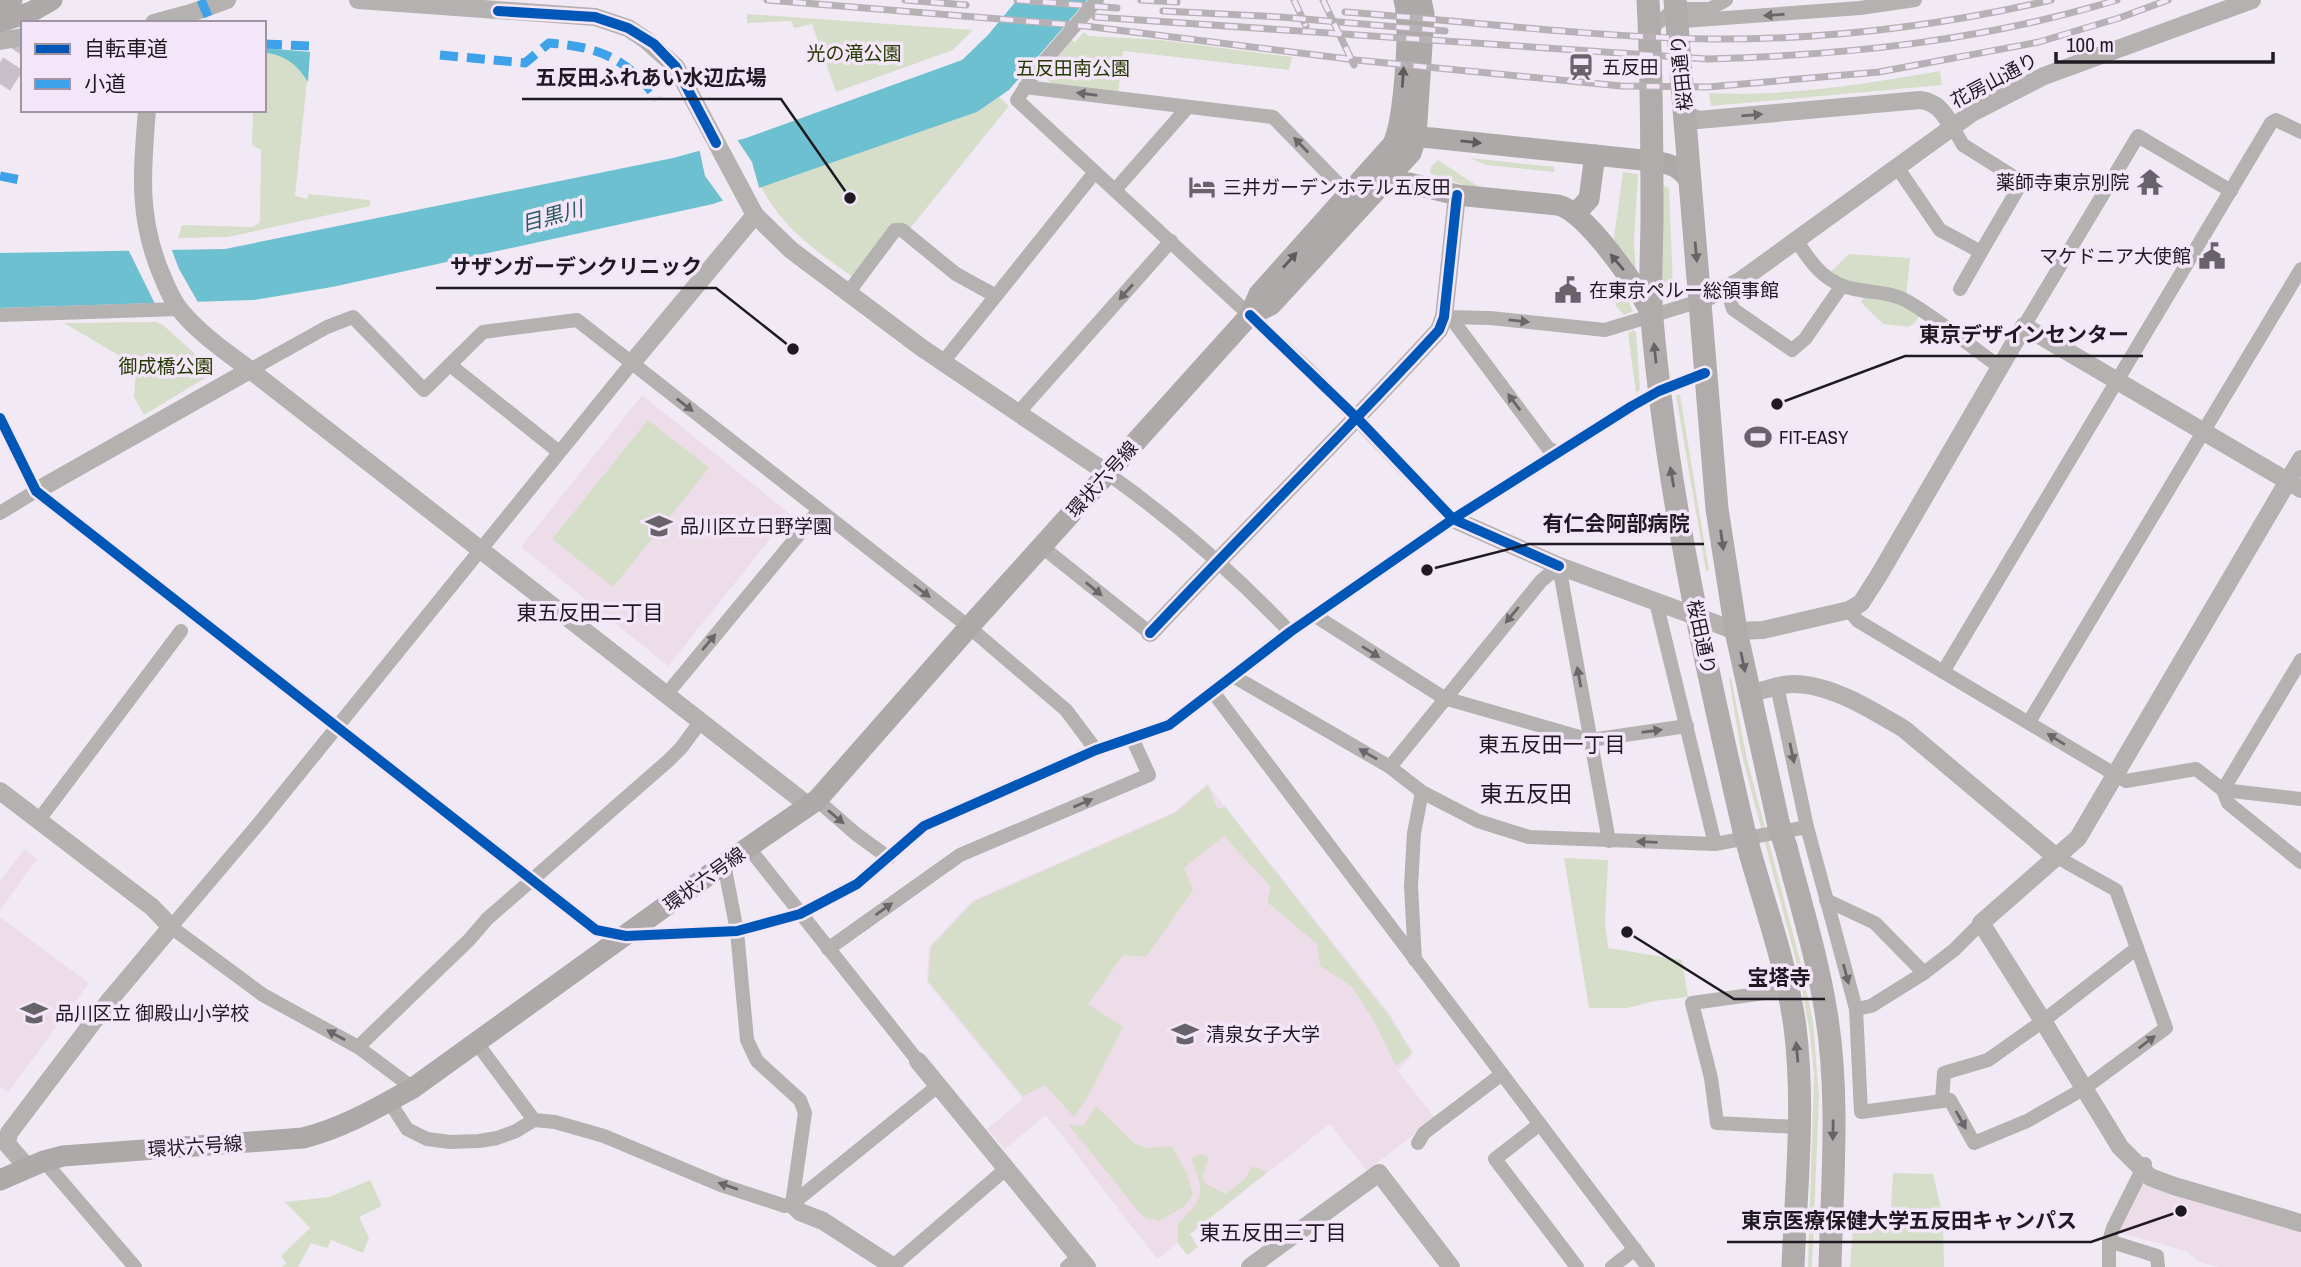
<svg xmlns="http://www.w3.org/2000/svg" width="2301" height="1267" font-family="'Archivo Narrow','Noto Sans JP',sans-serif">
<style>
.education{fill:#eddde9}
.green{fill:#d6deca}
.water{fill:#6dc0d0}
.pier{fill:#f1eaf4}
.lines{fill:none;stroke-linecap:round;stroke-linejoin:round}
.motorway-tunnel{stroke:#c7c0ca;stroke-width:24;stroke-dasharray:24 12;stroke-linecap:butt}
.minor{stroke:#b4b1b1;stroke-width:14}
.tertiary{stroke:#b4b1b1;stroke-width:18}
.primary{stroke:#ada9a9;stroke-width:21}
.trunk{stroke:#b0acac;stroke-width:23}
.rail-casing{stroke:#b5b1b4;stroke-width:7}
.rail{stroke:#f3e6f8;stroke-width:4.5;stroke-dasharray:13;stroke-linecap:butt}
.primary-bridge{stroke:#ada9a9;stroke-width:21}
.trunk-bridge{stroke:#b0acac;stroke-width:23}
.quiet{stroke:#3da2ea;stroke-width:9;stroke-dasharray:18 9;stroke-linecap:butt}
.cycleway-casing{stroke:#f3e6f8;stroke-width:15}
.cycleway{stroke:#0057b8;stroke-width:10}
.oneway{fill:#6a6669}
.oneway2{fill:#5f5a5e}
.oneway3{fill:#686366}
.labels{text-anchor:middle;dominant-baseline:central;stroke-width:7;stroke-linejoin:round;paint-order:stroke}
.park-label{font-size:19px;fill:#273a02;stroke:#f3e6f8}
.poi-label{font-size:19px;fill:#1f1a21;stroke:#f3e6f8;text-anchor:start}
.street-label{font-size:19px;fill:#1f1a21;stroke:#f3e6f8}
.water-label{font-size:21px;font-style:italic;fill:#2a5b63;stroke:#f3e6f8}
.neighbourhood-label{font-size:21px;fill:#1f1a21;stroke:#f3e6f8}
.quarter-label{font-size:23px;fill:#1f1a21;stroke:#f3e6f8}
.leader{fill:none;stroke:#1f1a21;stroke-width:2.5}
.callout-dot{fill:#1f1a21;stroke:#f3e6f8;stroke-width:2.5}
.callout-label{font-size:21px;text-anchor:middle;font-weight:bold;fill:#1f1a21;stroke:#f3e6f8;stroke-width:7;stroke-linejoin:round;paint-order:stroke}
</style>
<rect width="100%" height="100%" fill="#f1eaf4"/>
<g class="education">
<path d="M642,395L790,514L668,666L521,547Z"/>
<path d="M1207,784L1390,1014L1413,1053L1398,1071L1435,1118L1367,1171L1330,1124L1157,1259L1046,1115L1005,1149L987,1129L1023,1099L927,982L929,947L972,901L1174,812Z"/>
<path d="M25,849L37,859L0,910V881Z"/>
<path d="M0,917L89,983L8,1092L0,1086Z"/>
<path d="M2142,1177L2301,1229V1267H2219L2199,1262L2186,1251L2117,1232Z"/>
</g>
<g class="green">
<path d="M747,14L973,30L953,50L836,92L812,24L794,28L791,21L747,23Z"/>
<path d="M1084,32L1089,36L1160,40L1292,57L1289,70L1123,51L1118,95L1055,87L1041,73L1070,39L1075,42Z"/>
<path d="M264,48L310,52L295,196L307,199L309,194L370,200V206L228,237L178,238L182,225L253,227L260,222L261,150L252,145L253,110H264Z"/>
<path d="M1940,71L1942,85L1711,106L1709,93C1786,97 1864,84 1940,71Z"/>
<path d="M999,97L1009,106L908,231L901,226L854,278C815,250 784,230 761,187L977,112Z"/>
<path d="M1470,158L1554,167V172L1487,165Z"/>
<path d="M1438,160L1482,189L1457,183L1430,173L1431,167Z"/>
<path d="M1623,172L1638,174L1634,240L1636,274L1613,245Z"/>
<path d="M1662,185L1669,188L1673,288L1661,287Z"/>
<path d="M1849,254L1910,258L1906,298L1827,276Z"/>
<path d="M1618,280L1633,311L1624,315L1616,306L1613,284Z"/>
<path d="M1867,293L1884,295L1921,313L1914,324L1908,327L1883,324L1861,302Z"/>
<path d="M156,322L163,325L215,372L144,415L134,397L136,371L118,360L120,356L64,323Z"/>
<path d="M1633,330L1636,332L1640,390L1636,393L1628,333Z"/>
<path d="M1676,395H1680L1709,571H1706Z"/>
<path d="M648,420L709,468L613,587L552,539Z"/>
<path d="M1729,678H1731L1747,759L1801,964L1813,1022L1819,1097L1812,1267H1808L1814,1074L1810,1034L1799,972L1741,752Z"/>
<path d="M1208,785L1217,809L1225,807L1388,1015L1412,1053L1396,1066L1373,1019L1351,986L1320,966L1317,944L1267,902L1271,887L1224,836L1184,868L1193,890L1146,957L1123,955L1088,1004L1123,1027L1086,1100L1074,1117L1045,1085L1023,1096L928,981L931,947L973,902L1175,813Z"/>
<path d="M1564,858L1608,860L1605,921L1608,948L1682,960L1688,997L1654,1001L1627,1008H1589Z"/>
<path d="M1096,1106L1135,1144L1148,1148L1172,1146L1187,1174L1193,1195L1185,1206L1159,1221L1143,1217L1068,1124L1083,1126Z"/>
<path d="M1200,1154L1209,1157L1202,1177L1206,1184L1226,1194L1246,1178L1252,1166L1267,1172L1190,1234L1198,1247L1187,1255L1178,1243V1224C1205,1195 1205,1195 1191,1158Z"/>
<path d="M1893,1173L1933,1174L1943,1217L1944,1267H1850L1853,1227L1890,1222Z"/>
<path d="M370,1180L382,1206L359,1217L369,1238L363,1253L331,1240L327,1248L311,1243L298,1267H282L286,1263L281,1256L310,1228L285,1202L329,1197Z"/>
</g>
<g class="water">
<path d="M1017,0H1087L1009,90L977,112L713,204L332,287L254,300L0,308V253L225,249L673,158L746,138L962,60L988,35Z"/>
<path d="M264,48L310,52L308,82C298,65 284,54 264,53Z"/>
</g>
<g class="pier">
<path d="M736,138L752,162L760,191L724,202L705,176L699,148Z"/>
<path d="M171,248L179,269L199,304L156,306L128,249Z"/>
</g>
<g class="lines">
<path class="motorway-tunnel" d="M0,84L23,49"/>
<g class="minor">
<path d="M1097,0L1036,71L1017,100L1309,370L1453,519"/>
<path d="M1676,28L1684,21L1860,8L1915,0"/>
<path d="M1649,30L1675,9H1710L1726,0"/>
<path d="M1025,87L1273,117L1348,194"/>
<path d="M1897,167L1940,230L1981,252L2022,182L1963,145L1952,126"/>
<path d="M1115,190L1187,108"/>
<path d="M1796,239C1812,266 1828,286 1860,290C1877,293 1893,293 1907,301C1937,318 1970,346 2000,367"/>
<path d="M1727,289L1733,309L1792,350L1805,339L1841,287"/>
<path d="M1960,289L1981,252"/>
<path d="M848,293L895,230H902L956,274L996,296"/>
<path d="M0,315L179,309"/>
<path d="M1444,317L1490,318L1605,330L1700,301"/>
<path d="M1451,318L1548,448L1558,453"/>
<path d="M2024,326L2138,136L2231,191"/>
<path d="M943,362L1095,172"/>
<path d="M450,365L559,452"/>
<path d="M250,370L327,327L353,317L424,390L483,332L577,320L969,627L1066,710L1096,750"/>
<path d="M1018,413L1171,241"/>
<path d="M0,418L36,491L596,930L626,936L737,931L800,914L857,884L924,826L1096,750L1169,725L1290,632L1453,519L1632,406L1659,391L1705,373"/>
<path d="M1107,473C1173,520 1235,574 1290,632"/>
<path d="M0,513L36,491"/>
<path d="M1041,546L1150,633"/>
<path d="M1656,602L1715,844"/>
<path d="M1849,610L1858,621L2126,781L2196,769L2223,790L2301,799"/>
<path d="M1314,615L1444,698L1590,740L1687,726"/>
<path d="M2301,660L2223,790L2228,803L2301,862"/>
<path d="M1943,672L2271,123L2276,120L2301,132"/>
<path d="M1233,676L1390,767L1422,792L1478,821L1529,837L1715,844L1807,827"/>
<path d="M1777,686L1807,827L1856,1009L1861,1112L1950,1100L1974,1143L2027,1121L2085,1088L2166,1028L2116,890L2055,856"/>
<path d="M1213,692L1648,1267"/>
<path d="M666,695L819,510"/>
<path d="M2029,722L2301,269"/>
<path d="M1390,767L1541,581L1559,566L1609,841"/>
<path d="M817,800L856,834L889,858"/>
<path d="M38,821L181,631"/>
<path d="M748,847L918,1061"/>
<path d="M724,864L737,931L747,1040L757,1061L800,1100L805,1113L792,1204"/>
<path d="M1826,900L1875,923L1924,973L1871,1006L1856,1009"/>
<path d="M828,949L960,855L1149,775L1132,738"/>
<path d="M1415,960L1411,886L1414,833L1422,792"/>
<path d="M1924,973L1954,950L1981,923"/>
<path d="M1788,993L1772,992L1692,1003L1711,1078L1717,1123L1797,1127"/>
<path d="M476,1042L534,1120"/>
<path d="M358,1047L469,940L487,919L668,761L681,748L701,721"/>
<path d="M413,1088L358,1047L263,995L171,927L260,822L631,364"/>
<path d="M389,1101L407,1129L427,1139L450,1142L479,1141L497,1138L516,1131L534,1120L555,1122L604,1136L721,1185L785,1206L792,1204L939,1085"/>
<path d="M1942,1101L1944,1073L1988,1060L2043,1021L2137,948"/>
<path d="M1540,1124L1495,1159L1577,1267"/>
<path d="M1418,1143L1424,1133L1502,1074"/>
<path d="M44,1161L135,1267"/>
<path d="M2109,1241L2157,1256L2158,1267"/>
<path d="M893,1266L1007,1168"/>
<path d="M1067,1267L1079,1257"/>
<path d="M1612,1267L1635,1249"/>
<path d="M2109,1267V1241L2113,1228L2145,1164"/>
</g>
<g class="tertiary">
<path d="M358,0L595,17L628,28L646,40L676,67L755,215L631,364"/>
<path d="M154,23L191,13L227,0"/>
<path d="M0,41L23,37"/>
<path d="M147,110C142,172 137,219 163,278C168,290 173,302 181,311C202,337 237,359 263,380L809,806"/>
<path d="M1685,114L1698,120L1920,100C1937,102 1943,112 1952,126"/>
<path d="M755,215L791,250L922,348L1107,473"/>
<path d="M1700,301L1740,281L1972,113L2044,76L2252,0"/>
<path d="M2301,459L2078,838L1981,923L2043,1021L2120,1147L2150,1177L2174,1186L2301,1223"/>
<path d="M36,491L250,370"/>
<path d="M1453,519L1559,566L1736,631L1763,630L1849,610L1861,603L1879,575L2024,326L2301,489"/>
<path d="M1150,633C1245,531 1345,433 1439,330L1444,317L1457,195"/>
<path d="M1750,693C1764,691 1779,684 1793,684C1831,684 1872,710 1904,729L2055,856"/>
<path d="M0,791L152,907L171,927L109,1001L9,1133L7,1144L28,1168"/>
<path d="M918,1061L1087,1267"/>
<path d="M792,1204L800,1212L823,1221L894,1267"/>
<path d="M1250,1267L1379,1173L1451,1267"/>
</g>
<g class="primary">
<path d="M0,22L31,12L52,0"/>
<path d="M1402,141L1416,137L1432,138L1652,161C1669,163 1683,167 1691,184"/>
<path d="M1385,182L1409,183L1457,195L1558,205C1586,211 1638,288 1652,315"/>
<path d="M1575,214L1589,199L1595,155"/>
<path d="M1250,315L1271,305L1411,153L1416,137L1424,14L1421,0"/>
<path d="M0,1180L44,1161L63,1156L303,1138C343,1128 377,1108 413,1088L724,864L817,800L969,627L1250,315L1259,294L1393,144C1404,120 1411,26 1404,0"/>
</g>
<g class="trunk">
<path d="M1648,0C1652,72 1652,145 1652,218C1652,251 1649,286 1652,319C1667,492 1705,662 1744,831"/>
<path d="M1675,0L1717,509L1736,631L1779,826"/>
<path d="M1786,847C1800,902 1817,956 1826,1012C1840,1096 1832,1183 1830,1267"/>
<path d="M1751,856C1767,912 1787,969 1795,1027C1805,1106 1796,1188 1793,1267"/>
</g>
<defs>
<g id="rail">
<path d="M767,0L1085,26L1356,60L1621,86L1708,87L1879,72L2039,42L2119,18L2168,0"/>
<path d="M905,0L966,5"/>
<path d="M1017,0L1117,8"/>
<path d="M1141,0L1177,2"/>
<path d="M1294,0L1306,26"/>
<path d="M1323,0L1354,65"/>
<path d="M1163,11L1280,17L1445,31"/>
<path d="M1345,12C1467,21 1588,37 1710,39C1825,40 1940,26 2051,0"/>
<path d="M1095,17L1708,59C1848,55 1981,41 2117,0"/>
</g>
</defs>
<use href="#rail" class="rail-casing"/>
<use href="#rail" class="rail"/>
<path class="primary-bridge" d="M0,3L12,0"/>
<g class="trunk-bridge">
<path d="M1779,826L1786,847"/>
<path d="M1744,831L1751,856"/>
</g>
<g class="quiet">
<path d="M201,0L211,23"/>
<path d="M264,44L310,46"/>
<path d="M440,55L525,63L549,43C599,47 627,58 657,99"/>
<path d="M0,176L20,180"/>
</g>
<defs>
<g id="cycleway">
<path d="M498,11L595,17L628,28L654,44L676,67L716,143"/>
<path d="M1250,315L1358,419L1453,519L1559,566"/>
<path d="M0,418L36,491L596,930L626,936L737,931L800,914L857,884L924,826L1096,750L1169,725L1290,632L1453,519L1632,406L1659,391L1705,373"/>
<path d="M1150,633C1245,531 1345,433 1439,330L1444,317L1457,195"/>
</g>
</defs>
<use href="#cycleway" class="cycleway-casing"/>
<use href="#cycleway" class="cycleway"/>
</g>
<defs><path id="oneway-solid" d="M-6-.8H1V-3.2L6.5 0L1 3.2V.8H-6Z" transform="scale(1.75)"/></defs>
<g class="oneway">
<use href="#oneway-solid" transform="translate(1774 15) rotate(176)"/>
<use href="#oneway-solid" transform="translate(1087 94) rotate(-172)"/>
<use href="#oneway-solid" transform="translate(1752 115) rotate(-5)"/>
<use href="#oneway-solid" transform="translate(1301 145) rotate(-134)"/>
<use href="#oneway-solid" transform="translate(1126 292) rotate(132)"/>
<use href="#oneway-solid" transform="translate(1519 321) rotate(6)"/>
<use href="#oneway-solid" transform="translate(1514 402) rotate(-127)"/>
<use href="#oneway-solid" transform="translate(685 405) rotate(38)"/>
<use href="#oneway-solid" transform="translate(1094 589) rotate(39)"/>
<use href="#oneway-solid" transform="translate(922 591) rotate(38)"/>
<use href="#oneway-solid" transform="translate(1512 615) rotate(130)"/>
<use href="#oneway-solid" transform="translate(709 642) rotate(-50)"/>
<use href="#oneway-solid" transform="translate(1371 652) rotate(32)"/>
<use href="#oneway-solid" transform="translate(1579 677) rotate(-100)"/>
<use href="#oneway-solid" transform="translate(1652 731) rotate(-8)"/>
<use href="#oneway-solid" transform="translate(2056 739) rotate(-148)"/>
<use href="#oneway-solid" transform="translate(1792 753) rotate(78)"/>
<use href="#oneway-solid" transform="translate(1368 754) rotate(-150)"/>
<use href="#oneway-solid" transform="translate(1083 803) rotate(-23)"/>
<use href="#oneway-solid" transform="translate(836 817) rotate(40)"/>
<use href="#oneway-solid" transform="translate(1647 842) rotate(-178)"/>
<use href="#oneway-solid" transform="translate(884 909) rotate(-36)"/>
<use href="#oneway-solid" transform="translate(1846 974) rotate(75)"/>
<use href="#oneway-solid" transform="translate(336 1035) rotate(-151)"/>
<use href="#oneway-solid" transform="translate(2147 1042) rotate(-37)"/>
<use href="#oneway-solid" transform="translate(1961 1120) rotate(61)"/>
<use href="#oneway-solid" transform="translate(728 1186) rotate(-161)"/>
</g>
<g class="oneway2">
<use href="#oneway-solid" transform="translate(1403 77) rotate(-86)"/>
<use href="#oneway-solid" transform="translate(1471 142) rotate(6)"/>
<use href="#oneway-solid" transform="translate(1290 260) rotate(-48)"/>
<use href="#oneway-solid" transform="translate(1617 262) rotate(-130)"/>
</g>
<g class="oneway3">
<use href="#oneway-solid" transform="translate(1696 252) rotate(85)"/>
<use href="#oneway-solid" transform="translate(1655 353) rotate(-96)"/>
<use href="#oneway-solid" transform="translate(1672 477) rotate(-100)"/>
<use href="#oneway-solid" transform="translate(1722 540) rotate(82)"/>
<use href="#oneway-solid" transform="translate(1743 662) rotate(78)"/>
<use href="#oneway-solid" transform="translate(1797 1052) rotate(-95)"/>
<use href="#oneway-solid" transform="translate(1833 1130) rotate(91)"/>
</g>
<defs>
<symbol id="station-bare" viewBox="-9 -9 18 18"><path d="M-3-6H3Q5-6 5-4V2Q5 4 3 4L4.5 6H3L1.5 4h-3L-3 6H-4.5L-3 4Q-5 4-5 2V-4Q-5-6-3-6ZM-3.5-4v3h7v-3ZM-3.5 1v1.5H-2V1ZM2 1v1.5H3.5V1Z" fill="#68636b" stroke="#f3e6f8" stroke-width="2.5" paint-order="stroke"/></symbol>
<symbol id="temple-bare" viewBox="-9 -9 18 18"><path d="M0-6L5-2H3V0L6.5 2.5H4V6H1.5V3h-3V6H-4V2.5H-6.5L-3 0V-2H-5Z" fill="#68636b" stroke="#f3e6f8" stroke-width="2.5" paint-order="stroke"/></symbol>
<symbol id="hotel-bare" viewBox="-9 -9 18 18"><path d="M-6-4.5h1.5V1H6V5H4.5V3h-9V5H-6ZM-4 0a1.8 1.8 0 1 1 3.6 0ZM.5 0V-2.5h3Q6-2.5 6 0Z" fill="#68636b" stroke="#f3e6f8" stroke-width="2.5" paint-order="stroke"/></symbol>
<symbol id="civic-bare" viewBox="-9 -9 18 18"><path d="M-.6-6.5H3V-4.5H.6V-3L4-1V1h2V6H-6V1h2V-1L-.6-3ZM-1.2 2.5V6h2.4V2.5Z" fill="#68636b" stroke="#f3e6f8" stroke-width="2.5" paint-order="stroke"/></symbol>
<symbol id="stadium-bare" viewBox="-9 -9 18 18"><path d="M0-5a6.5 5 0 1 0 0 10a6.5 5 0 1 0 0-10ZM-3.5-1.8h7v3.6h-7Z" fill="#68636b" stroke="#f3e6f8" stroke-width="2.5" paint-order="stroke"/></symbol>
<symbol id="school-bare" viewBox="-9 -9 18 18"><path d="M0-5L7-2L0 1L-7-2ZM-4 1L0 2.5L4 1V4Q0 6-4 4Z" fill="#68636b" stroke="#f3e6f8" stroke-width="2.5" paint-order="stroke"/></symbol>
<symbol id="university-bare" viewBox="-9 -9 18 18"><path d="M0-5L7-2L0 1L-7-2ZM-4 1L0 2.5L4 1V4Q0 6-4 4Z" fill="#68636b" stroke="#f3e6f8" stroke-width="2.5" paint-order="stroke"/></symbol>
</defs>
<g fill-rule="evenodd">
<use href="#station-bare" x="1562" y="48" width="38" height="38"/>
<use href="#temple-bare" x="2131" y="163" width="38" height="38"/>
<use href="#hotel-bare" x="1183" y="168" width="38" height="38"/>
<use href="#civic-bare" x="2193" y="237" width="38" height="38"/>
<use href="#civic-bare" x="1549" y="271" width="38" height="38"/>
<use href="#stadium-bare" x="1739" y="418" width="38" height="38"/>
<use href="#school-bare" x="640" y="507" width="38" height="38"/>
<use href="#school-bare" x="15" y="994" width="38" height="38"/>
<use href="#university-bare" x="1166" y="1015" width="38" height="38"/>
</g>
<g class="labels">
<g class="park-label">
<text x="854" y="53">光の滝公園</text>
<text x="1073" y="68">五反田南公園</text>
<text x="166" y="366">御成橋公園</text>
</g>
<g class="poi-label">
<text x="1602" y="67">五反田</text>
<text x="2129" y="182" text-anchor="end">薬師寺東京別院</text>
<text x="1223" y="187">三井ガーデンホテル五反田</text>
<text x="2191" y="256" text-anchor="end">マケドニア大使館</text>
<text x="1589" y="290">在東京ペルー総領事館</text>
<text x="1779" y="437">FIT-EASY</text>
<text x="680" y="526">品川区立日野学園</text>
<text x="55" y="1013">品川区立 御殿山小学校</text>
<text x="1206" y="1034">清泉女子大学</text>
</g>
<g class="street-label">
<text transform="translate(1681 73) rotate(-96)">桜田通り</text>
<text transform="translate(1994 80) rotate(-28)">花房山通り</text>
<text transform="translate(1102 479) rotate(-48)">環状六号線</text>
<text transform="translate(1702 637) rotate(78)">桜田通り</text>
<text transform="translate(704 879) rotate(-36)">環状六号線</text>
<text transform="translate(195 1146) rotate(-4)">環状六号線</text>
</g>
<g class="water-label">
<text transform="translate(552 216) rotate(-15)">目黒川</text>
</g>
<g class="neighbourhood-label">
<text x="590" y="612">東五反田二丁目</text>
<text x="1552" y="744">東五反田一丁目</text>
<text x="1273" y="1232">東五反田三丁目</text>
</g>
<g class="quarter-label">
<text x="1526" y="793">東五反田</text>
</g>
</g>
<path class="leader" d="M850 198L781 99H522M793 349L716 288H436M1777 404L1905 356H2143M1427 570L1529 544H1704M1627 932L1734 999H1825M2181 1211L2091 1242H1727"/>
<g class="callout-dot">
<circle cx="850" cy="198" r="7"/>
<circle cx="793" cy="349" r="7"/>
<circle cx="1777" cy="404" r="7"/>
<circle cx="1427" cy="570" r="7"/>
<circle cx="1627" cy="932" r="7"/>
<circle cx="2181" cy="1211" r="7"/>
</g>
<g class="callout-label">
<text x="651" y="85">五反田ふれあい水辺広場</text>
<text x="576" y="274">サザンガーデンクリニック</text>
<text x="2024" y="342">東京デザインセンター</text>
<text x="1616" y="531">有仁会阿部病院</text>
<text x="1779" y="985">宝塔寺</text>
<text x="1909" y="1228">東京医療保健大学五反田キャンパス</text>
</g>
<rect x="21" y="21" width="245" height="91" fill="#f3e6f8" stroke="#9e94a2" stroke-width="2"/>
<rect x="35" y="44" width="35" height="10" fill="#0057b8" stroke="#9e94a2" stroke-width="2"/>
<text x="84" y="56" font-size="21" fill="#1f1a21">自転車道</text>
<rect x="35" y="79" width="35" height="10" fill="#3da2ea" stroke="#9e94a2" stroke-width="2"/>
<text x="84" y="91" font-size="21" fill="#1f1a21">小道</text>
<path d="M2056 52v10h217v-10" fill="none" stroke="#1f1a21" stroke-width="3.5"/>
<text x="2066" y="52" font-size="21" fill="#1f1a21" stroke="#f3e6f8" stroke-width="5" paint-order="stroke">100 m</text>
</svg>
